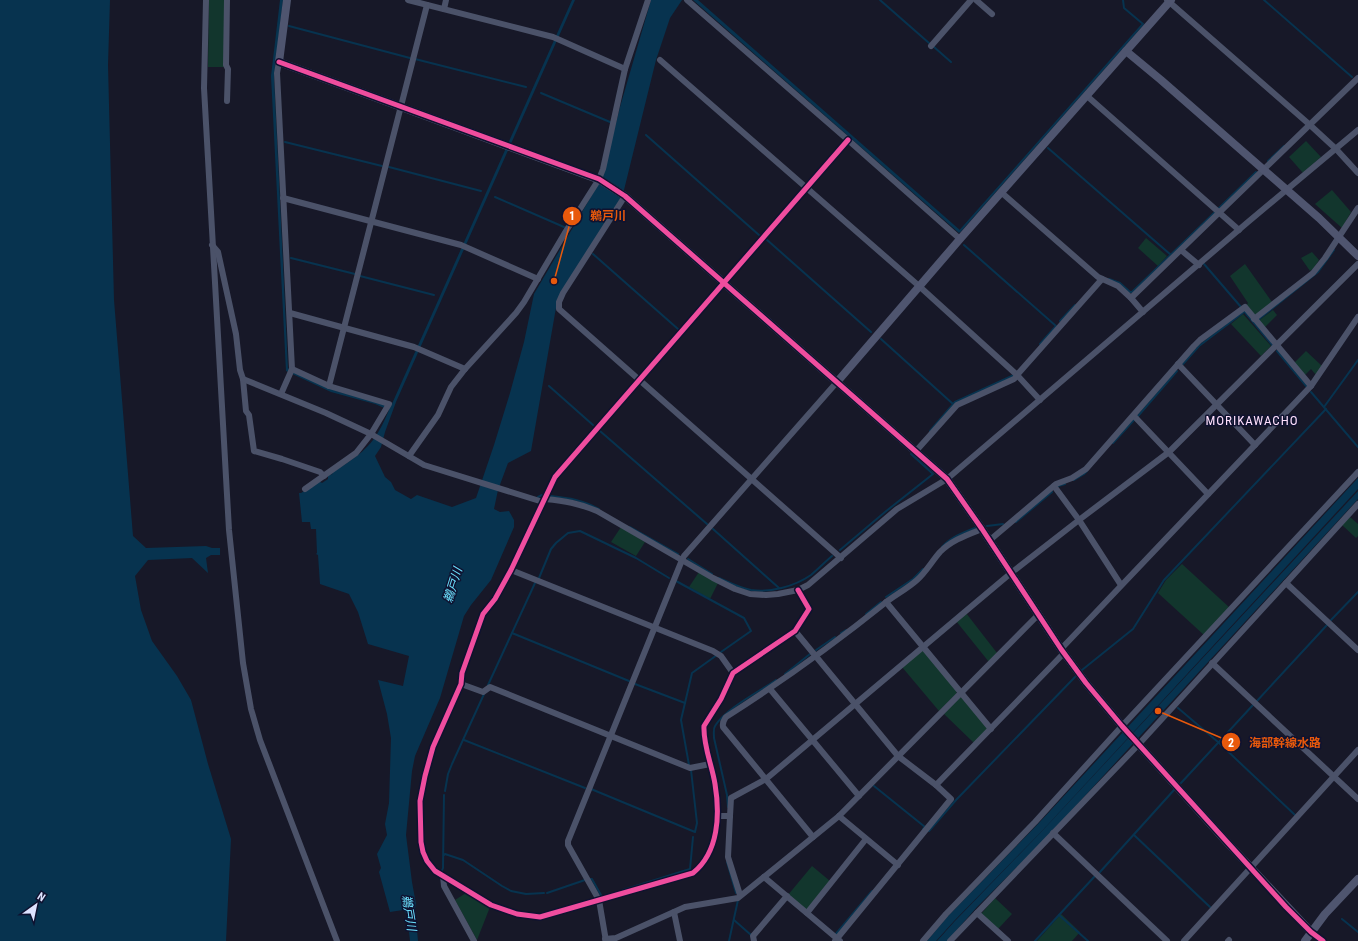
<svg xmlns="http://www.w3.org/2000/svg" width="1358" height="941" font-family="'Roboto Condensed','Noto Sans JP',sans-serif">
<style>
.green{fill:#12362d}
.water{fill:#07334f}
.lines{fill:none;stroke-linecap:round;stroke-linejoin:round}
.stream{stroke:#07334f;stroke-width:2}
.street{stroke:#4b5269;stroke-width:6}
.secondary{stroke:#4f556f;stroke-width:8}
.cycleway-casing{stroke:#0f1230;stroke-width:8}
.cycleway{stroke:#ef4d9e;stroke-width:5}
.labels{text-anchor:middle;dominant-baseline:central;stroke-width:3;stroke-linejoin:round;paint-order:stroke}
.water-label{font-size:12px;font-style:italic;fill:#6ce2ff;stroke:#0f1230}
.quarter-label{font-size:13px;letter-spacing:1px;fill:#ffe0fc;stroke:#0f1230}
.leader{fill:none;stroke:#e8590c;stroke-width:1.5}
.callout-dot{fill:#e8590c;stroke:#0f1230;stroke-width:1.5}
.mark-label{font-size:12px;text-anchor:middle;font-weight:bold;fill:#fff}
.callout-label{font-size:12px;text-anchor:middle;font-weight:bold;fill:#e8590c;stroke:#0f1230;stroke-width:3;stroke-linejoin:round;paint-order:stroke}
</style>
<rect width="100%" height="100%" fill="#171828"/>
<g class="green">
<path d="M209,0H225L226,67H208Z"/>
<path d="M1306,141L1321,157L1303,173L1289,157Z"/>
<path d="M1332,190L1351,212L1342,228L1315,204Z"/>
<path d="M1146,238L1167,256L1158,266L1138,248Z"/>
<path d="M1312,252L1319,260L1314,268L1310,271L1301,258Z"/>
<path d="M1245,264L1272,302L1255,316L1246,306L1248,303L1230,276Z"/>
<path d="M1273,310L1277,315L1264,328L1258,321Z"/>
<path d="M1243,314L1271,346L1261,356L1231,324Z"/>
<path d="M1306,351L1322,366L1316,375L1311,369L1304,376L1294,363Z"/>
<path d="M1350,517L1358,524V536L1356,538L1342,525Z"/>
<path d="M621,527L645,542L636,556L611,542Z"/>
<path d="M1182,564L1230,608L1204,635L1158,593L1166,580Z"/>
<path d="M699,572L718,583L710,599L689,587Z"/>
<path d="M966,613L997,653L989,662L956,621Z"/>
<path d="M921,650L924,651L957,690L956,694L939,711L902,667Z"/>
<path d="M959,697L962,698L987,727V730L974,743L944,714Z"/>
<path d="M812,866L830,881L808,909H804L788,895Z"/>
<path d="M466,893L490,907L477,940L455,900Z"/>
<path d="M995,898L1012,914L998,929L981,914Z"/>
<path d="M1061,914L1080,932L1072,941H1037Z"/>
</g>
<g class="water">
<path d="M0,0H110L108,65L114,300L133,536L146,548L206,546L212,548H220V555H211L206,558L208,573L192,558L148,560L135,576L141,610L152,641L177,676L191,700L208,764L231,839L226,941H0Z"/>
<path d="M280,0H283L274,77L288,368L336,391L391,406L572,0H575L396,402L385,432L381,447L375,456L385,477L391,482L395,490L411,499L417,495L452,507L476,498L494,445L510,393L524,342L534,294L602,178L620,107L651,0H682L670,18L656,60L624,190L621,198L557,302L531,451L508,463L498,490L494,509L500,512L509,511L514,520V527L491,580L471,605L464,616L440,698L415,756L412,771L406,835L412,882L416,904L415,908L418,941H410L407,914L403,910L390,912L379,872L381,868L377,854L387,835L385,824L389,803L391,738L387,714L378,680L403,686L409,656L368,644L358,612L349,594L320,584L318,555L316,554L317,553L316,529H311L310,522H302L299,493H301L319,481L322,483L328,479V475L333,474L331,473C337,470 342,466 347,463C371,447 378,436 389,410L375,404L331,392L286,371L271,76Z"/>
<path d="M693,0H698L961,231L959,233Z"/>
<path d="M1358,478V489L1043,830L954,921L936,941H927L948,916L1038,824Z"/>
<path d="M1358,491V499L1048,836L977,907L947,941H937L954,922L1043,830Z"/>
</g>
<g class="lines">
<g class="stream">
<path d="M880,0L929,43"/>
<path d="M1264,0L1352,77"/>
<path d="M289,26L410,58"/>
<path d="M934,47L951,62"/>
<path d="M415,59L526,87"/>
<path d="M541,93L610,122"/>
<path d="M646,135L759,235"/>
<path d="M285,142L382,166"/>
<path d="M1048,148L1171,255"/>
<path d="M1268,161L1284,146"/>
<path d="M389,167L481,191"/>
<path d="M495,197L564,227"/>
<path d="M1218,209L1256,172"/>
<path d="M960,231L1143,24L1124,8L1123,0"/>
<path d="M766,239L871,332"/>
<path d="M964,245L1056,326L1040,344"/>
<path d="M593,254L678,329"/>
<path d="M291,258L355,274"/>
<path d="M1204,264L1241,307"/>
<path d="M360,276L434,295"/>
<path d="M1109,279L1120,283L1130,292H1132L1215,212"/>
<path d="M1244,311L1273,346"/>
<path d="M1259,319L1318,272L1334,250"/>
<path d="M1060,321L1075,305"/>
<path d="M881,339L953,404"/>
<path d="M1277,351L1307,387"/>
<path d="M1183,364L1199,346L1244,312"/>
<path d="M549,386L593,425"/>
<path d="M1311,392L1358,447"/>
<path d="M1324,407L1358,360"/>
<path d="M1138,416L1177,371"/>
<path d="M600,431L707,524"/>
<path d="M930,431L955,402L1014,375"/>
<path d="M1113,443L1134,420"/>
<path d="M1074,480L1084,474L1087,471"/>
<path d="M1058,486L1065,484"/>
<path d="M551,496C569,498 583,500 599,509"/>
<path d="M538,497L542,495"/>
<path d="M1016,522L1052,492"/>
<path d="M987,526L1003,524"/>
<path d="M630,527L678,554"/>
<path d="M713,529L779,588"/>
<path d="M942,547C951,537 962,533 975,528"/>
<path d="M840,550L885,512L933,474L911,454"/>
<path d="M688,559L712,574"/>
<path d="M539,578L551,549L556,543L568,533L580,531L636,558L669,578"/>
<path d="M719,578C730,583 740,588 751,590C771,593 795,586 811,575C818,569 825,562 832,556"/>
<path d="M676,581L744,618L751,631L721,652"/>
<path d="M886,597L913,579L923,569"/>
<path d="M866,614L881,602"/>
<path d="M1330,621L1358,592"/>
<path d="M512,633L629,681"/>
<path d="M841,633L846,630"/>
<path d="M816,650L835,637"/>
<path d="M1082,670L1133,629L1164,580L1326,409"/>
<path d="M785,674L810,654"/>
<path d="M635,684L685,703"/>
<path d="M488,685L535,583"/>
<path d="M1256,702L1327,625"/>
<path d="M1178,708L1218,742L1295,815"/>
<path d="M464,740L585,788"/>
<path d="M689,765L681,720L692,673L717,655"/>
<path d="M1181,783L1253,705"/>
<path d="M874,786L925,827L923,829"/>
<path d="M591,789L695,832L697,823L691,770"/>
<path d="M445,791L448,774L452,764L484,694"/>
<path d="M728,807L727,795L714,738C714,734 713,729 715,726C725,709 760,691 776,680"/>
<path d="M929,831L956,800L1075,677"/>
<path d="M1134,835L1210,907"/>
<path d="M444,855L445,854L463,860L502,886L511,891L526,894L544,893"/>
<path d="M727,862L736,893"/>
<path d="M1100,872L1174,790"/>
<path d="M441,873L443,868L444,795"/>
<path d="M590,879H592L602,897L603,896"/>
<path d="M623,890L690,869L693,837"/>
<path d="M547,893L585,880"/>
<path d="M1059,915L1088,941"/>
<path d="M1342,919L1358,932"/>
<path d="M734,920L751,935"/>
<path d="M835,935L872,891"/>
<path d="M729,941L738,900"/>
<path d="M1035,941L1095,876"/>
</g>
<g class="street">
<path d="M206,0L204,88L229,530L243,663L251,709L260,740L337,941"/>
<path d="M408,0L553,37L625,69"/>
<path d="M687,0L848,140L960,239"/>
<path d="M976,0L992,14"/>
<path d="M1167,0L1310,125L1336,149L1358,173"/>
<path d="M444,9L446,0"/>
<path d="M931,46L971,0"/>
<path d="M660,60L919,286L1017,375L1040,400"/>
<path d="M279,62L277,73L292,369L281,394"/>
<path d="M1087,96L1239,230"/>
<path d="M227,101L228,69L226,65L227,0"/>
<path d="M1002,193L1098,277L1118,286L1131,298L1143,312"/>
<path d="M625,196L563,293L559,302V309L841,558"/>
<path d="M283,198L461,245L538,279"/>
<path d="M212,245L218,252L236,334L240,370L243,379L246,411L249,415L254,451L282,459L320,472L324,476"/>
<path d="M1181,250L1199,265"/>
<path d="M1131,298L1358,78"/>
<path d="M290,313L414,347L465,369"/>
<path d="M1254,319L1313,273L1325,258L1358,208"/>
<path d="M1178,364L1255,445"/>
<path d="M292,369L329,386L389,404L371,434L356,453L305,489"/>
<path d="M1017,375L1102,279"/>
<path d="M243,379L326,413L371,434L424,465L543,502"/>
<path d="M329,386L427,5"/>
<path d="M1134,416L1208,494"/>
<path d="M916,451L957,405L1014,379L1018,375"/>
<path d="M409,456L438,415L451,387L465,369L516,313L524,302L566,231L599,179L603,169L625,69L648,0"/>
<path d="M1054,486L1079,520L1121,585"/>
<path d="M545,499C565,501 578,503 597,511L713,578L735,589L750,594L766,595L778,594L798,590L808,585L897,509L947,479L1248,222L1358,130"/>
<path d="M990,540L1056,484L1072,478L1086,469L1194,346L1200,340L1245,307L1311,386"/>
<path d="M511,570L713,651L721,656L733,673"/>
<path d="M1286,583L1358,650"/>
<path d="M798,590L809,609L795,631L733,673L721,699L704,726C703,745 712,765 715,784C720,814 719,852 693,873L540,917L517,914L491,905L435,871L427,861L423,852L421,842L420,801L425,776L433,747L461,684L462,673L483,614L495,599L511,570L555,477L848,140"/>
<path d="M886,602L991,729"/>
<path d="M795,631L898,756L936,785L951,799L835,941"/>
<path d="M1061,649L1311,386L1358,317"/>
<path d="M1212,663L1358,799"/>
<path d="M461,684L483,692L490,687L690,768L710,764"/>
<path d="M770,689L859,796"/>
<path d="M936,785L1064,653"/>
<path d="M718,816H730L731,798L766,779L1011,573L1079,520L1169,452L1358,264"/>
<path d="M730,816L728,857L740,895"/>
<path d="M839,816L898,865"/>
<path d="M1053,833L1167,941"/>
<path d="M813,837L723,727C722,722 724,720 726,717C781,682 834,644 885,603C895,595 907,589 917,580C926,572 932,561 940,552C952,540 967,535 982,529"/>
<path d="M443,876L444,886L474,941"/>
<path d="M764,877L840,941"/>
<path d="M674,912L680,941"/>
<path d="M807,913L866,839"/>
<path d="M977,913L1008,941"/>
<path d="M1311,932L1323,941"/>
<path d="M605,939L616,938L685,907L738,898L839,816L1039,614"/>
<path d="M606,941L599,900L568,845V841L682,560L684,556L837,382"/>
<path d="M754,941L753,936L787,896"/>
<path d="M923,941L946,914L1035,822L1122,726L1358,472"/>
<path d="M950,941L1139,744L1358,504"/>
<path d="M1184,941L1358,750"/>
<path d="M1228,941L1229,940"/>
</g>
<g class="secondary">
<path d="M287,0L279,62L600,180L625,196L947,479L982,529L1061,649L1086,683L1122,726L1225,840L1311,932"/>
<path d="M1126,51L1161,80L1319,218L1358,256"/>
<path d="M837,382L960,239L1171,0"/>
<path d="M1305,941L1325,914L1358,879"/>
</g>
<defs>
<g id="cycleway">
<path d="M279,62L599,179L625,196L947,479L982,529L1061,649L1086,683L1122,726L1286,907L1311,932L1323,941"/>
<path d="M798,590L809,609L795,631L733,673L721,699L704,726C703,745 712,765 715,784C720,814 719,852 693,873L540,917L517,914L491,905L435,871L427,861L423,852L421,842L420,801L425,776L433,747L461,684L462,673L483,614L495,599L511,570L555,477L848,140"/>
</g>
</defs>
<use href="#cycleway" class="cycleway-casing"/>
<use href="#cycleway" class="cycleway"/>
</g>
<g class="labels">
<g class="water-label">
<text transform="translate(453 585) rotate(-73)">鵜戸川</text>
<text transform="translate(409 913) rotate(81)">鵜戸川</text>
</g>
<g class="quarter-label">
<text x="1252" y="420">MORIKAWACHO</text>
</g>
</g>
<path class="leader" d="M554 281L572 216M1158 711L1231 742"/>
<g class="callout-dot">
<circle cx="554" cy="281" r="4"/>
<circle cx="1158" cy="711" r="4"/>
<circle cx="572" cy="216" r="10"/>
<circle cx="1231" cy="742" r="10"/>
</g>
<g class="mark-label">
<text x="572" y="220">1</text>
<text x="1231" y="747">2</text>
</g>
<g class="callout-label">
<text x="608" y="220">鵜戸川</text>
<text x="1285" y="747">海部幹線水路</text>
</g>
<g transform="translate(36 905) rotate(33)" stroke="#0f1230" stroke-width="3" paint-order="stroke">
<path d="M0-3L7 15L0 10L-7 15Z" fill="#dee3ff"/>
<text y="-6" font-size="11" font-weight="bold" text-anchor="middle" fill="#dee3ff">N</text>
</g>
</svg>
